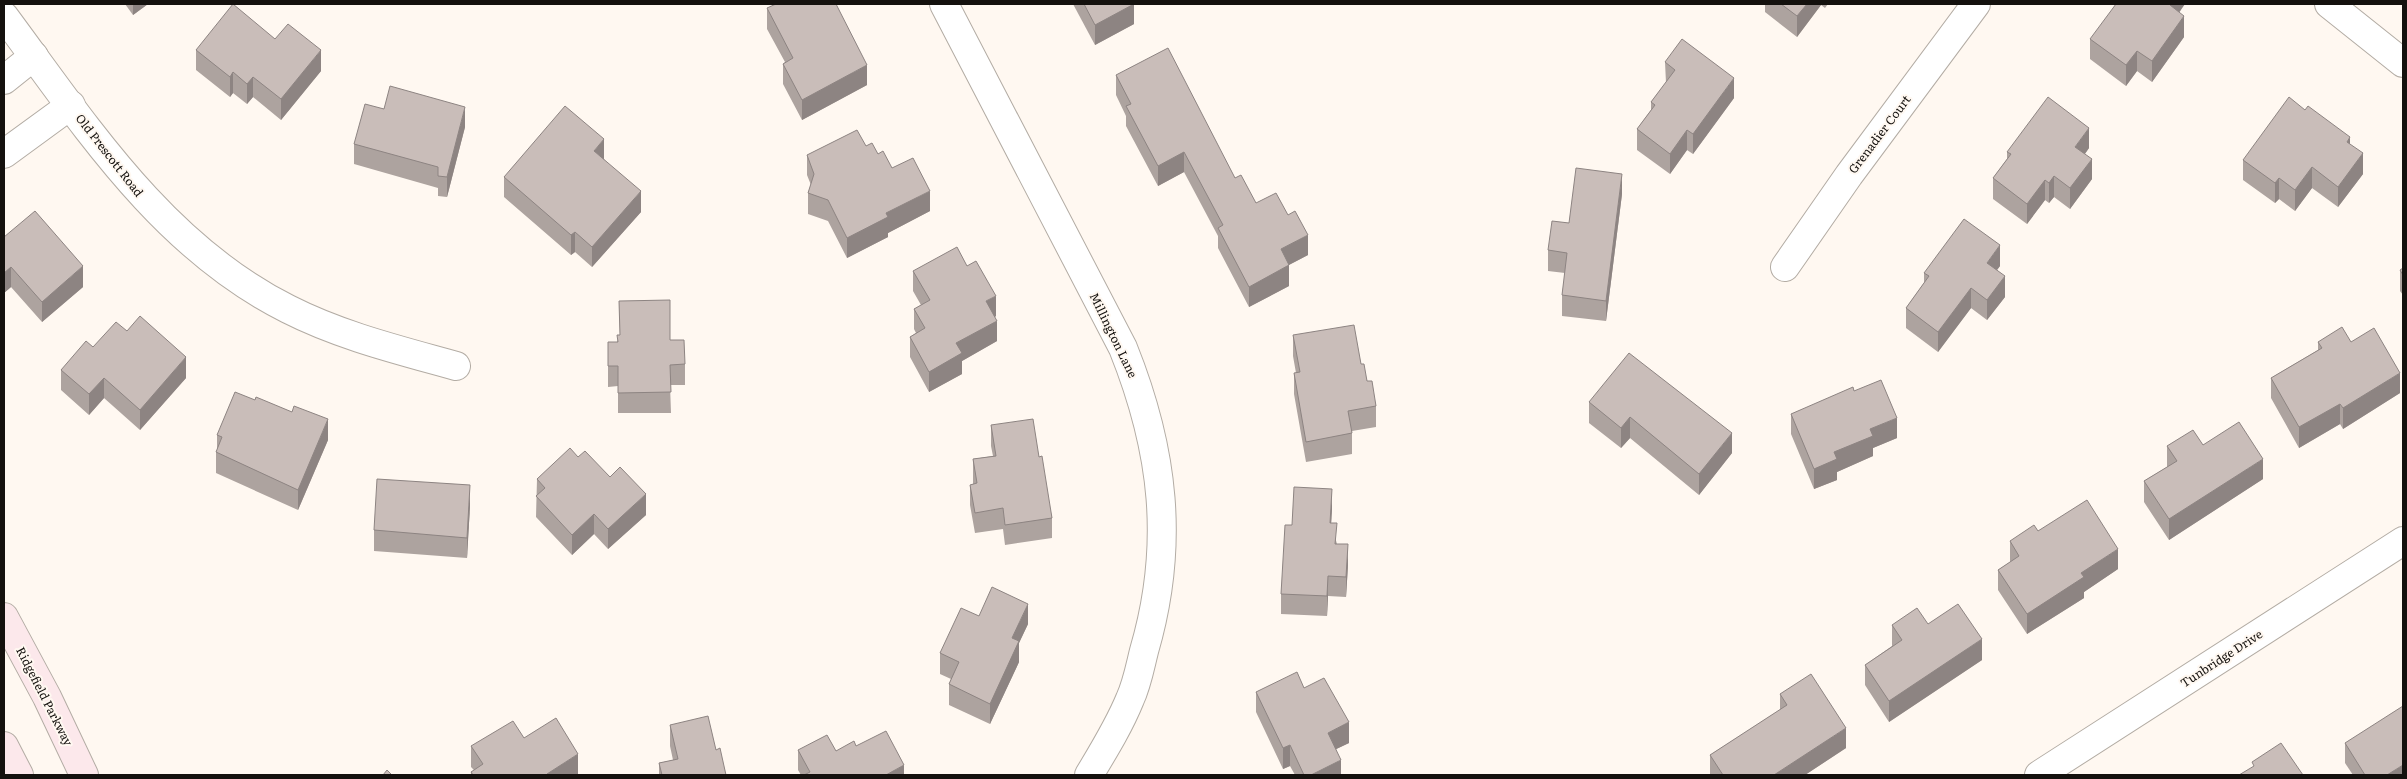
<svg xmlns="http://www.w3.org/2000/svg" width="2407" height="779" font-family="Literata,serif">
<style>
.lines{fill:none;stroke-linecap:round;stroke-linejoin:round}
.minor-casing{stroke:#b3aca4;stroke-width:30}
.secondary-casing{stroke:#b3aca4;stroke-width:30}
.minor{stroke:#fff;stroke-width:28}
.secondary{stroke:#fce8eb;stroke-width:28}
.wall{fill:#ada39f}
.shaded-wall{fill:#8d8482}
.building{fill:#c9bdb9;stroke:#8d8482}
.labels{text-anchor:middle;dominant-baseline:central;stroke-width:4;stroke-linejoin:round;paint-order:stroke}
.street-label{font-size:12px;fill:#14110e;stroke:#fff8f1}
</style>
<rect width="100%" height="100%" fill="#fff8f1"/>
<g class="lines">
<defs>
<g id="minor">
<path d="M944,4L1123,348C1164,450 1175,545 1144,651C1140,667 1137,684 1130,699C1119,726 1104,750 1089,775"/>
<path d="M2329,4L2403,63"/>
<path d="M4,16C85,125 162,246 288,309C341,336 399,350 456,366"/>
<path d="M4,80L34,56"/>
<path d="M4,154L71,105"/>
<path d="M1785,267L1849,175L1976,4"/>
<path d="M2039,775L2403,541"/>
</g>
<g id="secondary">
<path d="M4,617L47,697L84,775"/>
<path d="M4,746L19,775"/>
</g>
</defs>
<use href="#minor" class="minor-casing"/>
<use href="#secondary" class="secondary-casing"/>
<use href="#minor" class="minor"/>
<use href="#secondary" class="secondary"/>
</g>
<g class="wall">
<path d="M125,4H148L133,15Z"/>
<path d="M1073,4H1134V24L1095,45Z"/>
<path d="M1765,4H1828L1825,8L1821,5L1797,37L1765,12Z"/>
<path d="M767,8L867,85L802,120L783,84V64L785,62L767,29Z"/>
<path d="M2179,12L2184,37L2152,82L2137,71L2126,86L2090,59V39Z"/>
<path d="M275,39L321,71L281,120L253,97L247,104L233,93L230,97L196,70V50Z"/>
<path d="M1665,62L1734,98L1693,154L1687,150L1670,174L1637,150V129L1651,110V102L1666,83Z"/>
<path d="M1116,75L1235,178L1256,203L1308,255L1289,265V286L1249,307L1218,248V236L1184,172L1158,186L1126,126V116L1116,95Z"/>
<path d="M384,109L465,127L447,197L438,196V188L354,164V144Z"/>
<path d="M2305,110L2350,144L2363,174L2338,207L2312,188L2295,211L2279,199L2275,203L2243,180V160Z"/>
<path d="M866,146L878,154L930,211L888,233V237L847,258L828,221L808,214V193L811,185L807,175V155Z"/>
<path d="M2089,148L2085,154L2092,179L2070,209L2054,197L2049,203L2045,200L2027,224L1993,199V178L2007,159V152Z"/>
<path d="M604,159L641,212L592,267L575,252L571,255L504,197V177Z"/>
<path d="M1622,194L1606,321L1562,316V295L1565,273L1548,271V250L1569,223Z"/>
<path d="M4,237L83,287L42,322L11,287L4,293Z"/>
<path d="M2000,266L1997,270L2005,297L1987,320L1971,308L1938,352L1906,328V308L1924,283V273Z"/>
<path d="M2403,268V295L2400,291V270Z"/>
<path d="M913,271L996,316L995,317L997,341L962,361V374L929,392L910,357V337L916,333L914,329V309L921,305L913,291Z"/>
<path d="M619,301L670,340L685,364V385H670L671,413H618V386L608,387V342H617L620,335Z"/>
<path d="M127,331L186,378L140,430L104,398L89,415L61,390V370L93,347Z"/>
<path d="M1293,335L1361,364L1376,406V427L1352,431V454L1306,462L1294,394V373H1296L1293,356Z"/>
<path d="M2318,342H2351L2400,393L2343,429L2340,424L2299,448L2271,398V378L2318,350Z"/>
<path d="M1854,391L1897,438L1873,448V456L1837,472V480L1814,489L1791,434V414Z"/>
<path d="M1589,402L1732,453L1699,495L1630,438L1621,448L1589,423Z"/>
<path d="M991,425L1039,457L1052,518V538L1005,545L1003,529L975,533L970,505V485L973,484V459L993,456L991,446Z"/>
<path d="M217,435L328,440L298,510L216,473V452L217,450Z"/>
<path d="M2203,445L2263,479L2169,540L2144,502V481L2167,467V446Z"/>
<path d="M578,457L646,515L608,549L594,534L572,555L536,517L537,479Z"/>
<path d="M470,506L467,558L374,551V530Z"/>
<path d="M1332,509L1331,523L1337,544L1348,565L1346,597L1328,596L1327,616L1281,614V594L1292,525Z"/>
<path d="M2038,531L2118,569L2084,592V598L2027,634L1998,590V570L2010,562V541Z"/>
<path d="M979,616L1028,624L1019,643V662L990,724L949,705V684L951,679L940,674V653Z"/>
<path d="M1928,624L1982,660L1889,722L1865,685V665L1892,646V625Z"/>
<path d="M1304,688L1349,743L1336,749L1341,775H1295L1290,766L1283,769L1256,712V692Z"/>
<path d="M1780,694L1846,748L1805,775H1710V755L1780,710Z"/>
<path d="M670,725L716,750L726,775H659V763L673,760L670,746Z"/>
<path d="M524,738L578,774L576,775H471V772L474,770L471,767V746Z"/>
<path d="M2345,743L2403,775H2353L2345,763Z"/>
<path d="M856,746L904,775H801L798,770V750L836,751Z"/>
</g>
<g class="shaded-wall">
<path d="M133,4H148L133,15Z"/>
<path d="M1134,4V24L1095,45V25Z"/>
<path d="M1807,4H1821V5L1797,37V16Z"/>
<path d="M2171,4H2185L2170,26V5Z"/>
<path d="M2184,16V37L2152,82V61Z"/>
<path d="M321,50V71L281,120V99Z"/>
<path d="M2137,51V71L2126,86V65Z"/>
<path d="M867,65V85L802,120V100Z"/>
<path d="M233,72V93L230,97V77Z"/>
<path d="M253,77V97L247,104V84Z"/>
<path d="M1734,78V98L1693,154V134Z"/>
<path d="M465,107V127L447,197V177Z"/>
<path d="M2089,128V148L2075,167V147Z"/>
<path d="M1687,130V150L1670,174V154Z"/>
<path d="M2350,137V157L2347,142Z"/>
<path d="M604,139V160L594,151Z"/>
<path d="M1184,152V172L1158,186V166Z"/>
<path d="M2363,153V174L2338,207V187Z"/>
<path d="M2092,159V179L2070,209V188Z"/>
<path d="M2312,167V188L2295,211V190Z"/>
<path d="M1622,174V194L1606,321V301Z"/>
<path d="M2054,176V197L2049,203V183Z"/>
<path d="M2279,178V199L2275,203V183Z"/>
<path d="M2045,180V200L2027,224V204Z"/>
<path d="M641,191V212L592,267V247Z"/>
<path d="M930,191V211L888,233V237L847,258V238L886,213Z"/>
<path d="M575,232V252L571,255V235Z"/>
<path d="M1308,235V255L1281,269V249Z"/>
<path d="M2000,245V266L1987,283V263Z"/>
<path d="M1289,265V286L1249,307V287Z"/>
<path d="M83,266V287L42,322V302Z"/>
<path d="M11,267V287L4,293V273Z"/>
<path d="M2005,276V297L1987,320V300Z"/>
<path d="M1971,288V308L1938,352V332Z"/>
<path d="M996,296V316L986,322V301Z"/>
<path d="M997,321V341L962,361V374L929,392V372L956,343Z"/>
<path d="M186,357V378L140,430V410Z"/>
<path d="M2400,373V393L2343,429V408Z"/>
<path d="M104,378V398L89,415V394Z"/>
<path d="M2340,404V424L2299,448V427Z"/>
<path d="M1630,417V438L1621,448V428Z"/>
<path d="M1897,418V438L1873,448V456L1837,472V480L1814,489V469L1834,452L1870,429Z"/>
<path d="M328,419V440L298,510V490Z"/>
<path d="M1732,433V453L1699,495V474Z"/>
<path d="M2263,459V479L2169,540V519Z"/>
<path d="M470,485V506L467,558V538Z"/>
<path d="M1332,489V509L1330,543V523Z"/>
<path d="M646,494V515L608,549V529Z"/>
<path d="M594,514V534L572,555V535Z"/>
<path d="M1348,544V565L1346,597V577Z"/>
<path d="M2118,549V569L2084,592V598L2027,634V614L2081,573Z"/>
<path d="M1328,576V596L1327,616V596Z"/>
<path d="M1028,604V624L1019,643V662L990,724V704L1012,638Z"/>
<path d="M1982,639V660L1889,722V701Z"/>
<path d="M1349,722V743L1328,753V733Z"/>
<path d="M1846,728V748L1805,775H1774Z"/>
<path d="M1290,745V766L1283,769V748Z"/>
<path d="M578,754V774L576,775H547V774Z"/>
<path d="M1341,760V775H1311Z"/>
<path d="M904,765V775H886Z"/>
<path d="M2403,765V775H2387Z"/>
</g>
<g class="building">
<path d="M233,4L275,39L288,24L321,50L281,99L253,77L247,84L233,72L230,77L196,50Z"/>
<path d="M776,4H836L867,65L802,100L783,64L793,58L767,8Z"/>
<path d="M1084,4H1134L1095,25Z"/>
<path d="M1781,4H1807L1797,16Z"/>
<path d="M2116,4H2171L2170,5L2184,16L2152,61L2137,51L2126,65L2090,39Z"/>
<path d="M1682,39L1734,78L1693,134L1687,130L1670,154L1637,129L1655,105L1651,102L1675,70L1665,62Z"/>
<path d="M1168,48L1235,178L1241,175L1256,203L1276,193L1288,215L1295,211L1308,235L1281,249L1289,265L1249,287L1218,228L1223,225L1184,152L1158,166L1126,106L1131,104L1116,75Z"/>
<path d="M390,86L465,107L447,177L438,176V167L354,144L365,104L384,109Z"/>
<path d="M2048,97L2089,128L2075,147L2092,159L2070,188L2054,176L2049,183L2045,180L2027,204L1993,178L2011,154L2007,152Z"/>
<path d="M2289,97L2305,110L2308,106L2350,137L2347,142L2363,153L2338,187L2312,167L2295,190L2279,178L2275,183L2243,160Z"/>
<path d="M565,106L604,139L594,151L641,191L592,247L575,232L571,235L504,177Z"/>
<path d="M857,130L866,146L872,143L878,154L883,151L892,168L913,158L930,191L886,213L888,217L847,238L828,200L808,193L814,174L807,155Z"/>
<path d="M1576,168L1622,174L1606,301L1562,295L1567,253L1548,250L1552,221L1569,223Z"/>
<path d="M35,211L83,266L42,302L11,267L4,273V237Z"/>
<path d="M1964,219L2000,245L1987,263L2005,276L1987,300L1971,288L1938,332L1906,308L1929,276L1924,273Z"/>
<path d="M957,247L967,266L976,261L996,296L986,301L997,321L956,343L962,353L929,372L910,337L925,328L914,309L930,300L913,271Z"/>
<path d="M2403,268V275L2400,270Z"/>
<path d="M670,300V340H684L685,364L670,365L671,392L618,393V366H608V342H618L617,335H620L619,301Z"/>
<path d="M140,316L186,357L140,410L104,378L89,394L61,370L86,341L93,347L116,322L127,331Z"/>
<path d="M1354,325L1361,364H1364L1367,381H1372L1376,406L1348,411L1352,433L1306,442L1294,373L1300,372L1293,335Z"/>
<path d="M2342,327L2351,342L2374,328L2400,373L2343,408L2340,404L2299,427L2271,378L2322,348L2318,342Z"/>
<path d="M1629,353L1732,433L1699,474L1630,417L1621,428L1589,402Z"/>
<path d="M1881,380L1897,418L1870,429L1873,436L1834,452L1837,459L1814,469L1791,414L1853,387L1854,391Z"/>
<path d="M235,392L255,400L256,397L292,412L294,406L328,419L298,490L216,452L222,437L217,435Z"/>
<path d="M1033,419L1039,457L1042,456L1052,518L1005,525L1003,508L975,513L970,485L977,483L973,459L996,456L991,425Z"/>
<path d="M2239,422L2263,459L2169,519L2144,481L2177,461L2167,446L2193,430L2203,445Z"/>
<path d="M570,448L578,457L585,451L610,477L620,467L646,494L608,529L594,514L572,535L536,496L545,488L537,479Z"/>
<path d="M377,479L470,485L467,538L374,530Z"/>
<path d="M1294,487L1332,489L1330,523H1337L1335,544H1348L1346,577L1328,576L1327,596L1281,594L1285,525H1292Z"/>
<path d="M2087,500L2118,549L2081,573L2084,577L2027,614L1998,570L2019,556L2010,541L2034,525L2038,531Z"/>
<path d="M992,587L1028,604L1012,638L1019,641L990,704L949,684L959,662L940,653L961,608L979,616Z"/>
<path d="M1958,604L1982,639L1889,701L1865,665L1902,640L1892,625L1917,608L1928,624Z"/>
<path d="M1297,672L1304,688L1324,678L1349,722L1328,733L1341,760L1311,775H1304L1290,745L1283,748L1256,692Z"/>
<path d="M1811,674L1846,728L1774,775H1723L1710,755L1787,705L1780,694Z"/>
<path d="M2403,706V765L2387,775H2365L2345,743Z"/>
<path d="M708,716L716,750L720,748L726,775H662L659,763L678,759L670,725Z"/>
<path d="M556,718L578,754L547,774V775H473L471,772L483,764L471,746L513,721L524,738Z"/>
<path d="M886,731L904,765L886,775H804L810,772L798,750L827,735L836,751L854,741L856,746Z"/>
<path d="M2281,743L2303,775H2239L2254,766L2252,762Z"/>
<path d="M387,770L392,775H383Z"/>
</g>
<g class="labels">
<g class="street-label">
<text transform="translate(1879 134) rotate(-53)">Grenadier Court</text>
<text transform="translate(110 155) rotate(52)">Old Prescott Road</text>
<text transform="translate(1114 335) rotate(64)">Millington Lane</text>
<text transform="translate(2221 658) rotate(-33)">Tunbridge Drive</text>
<text transform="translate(45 696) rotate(63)">Ridgefield Parkway</text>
</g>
</g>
<rect width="2407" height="779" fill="none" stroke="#14110e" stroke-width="10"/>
</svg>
